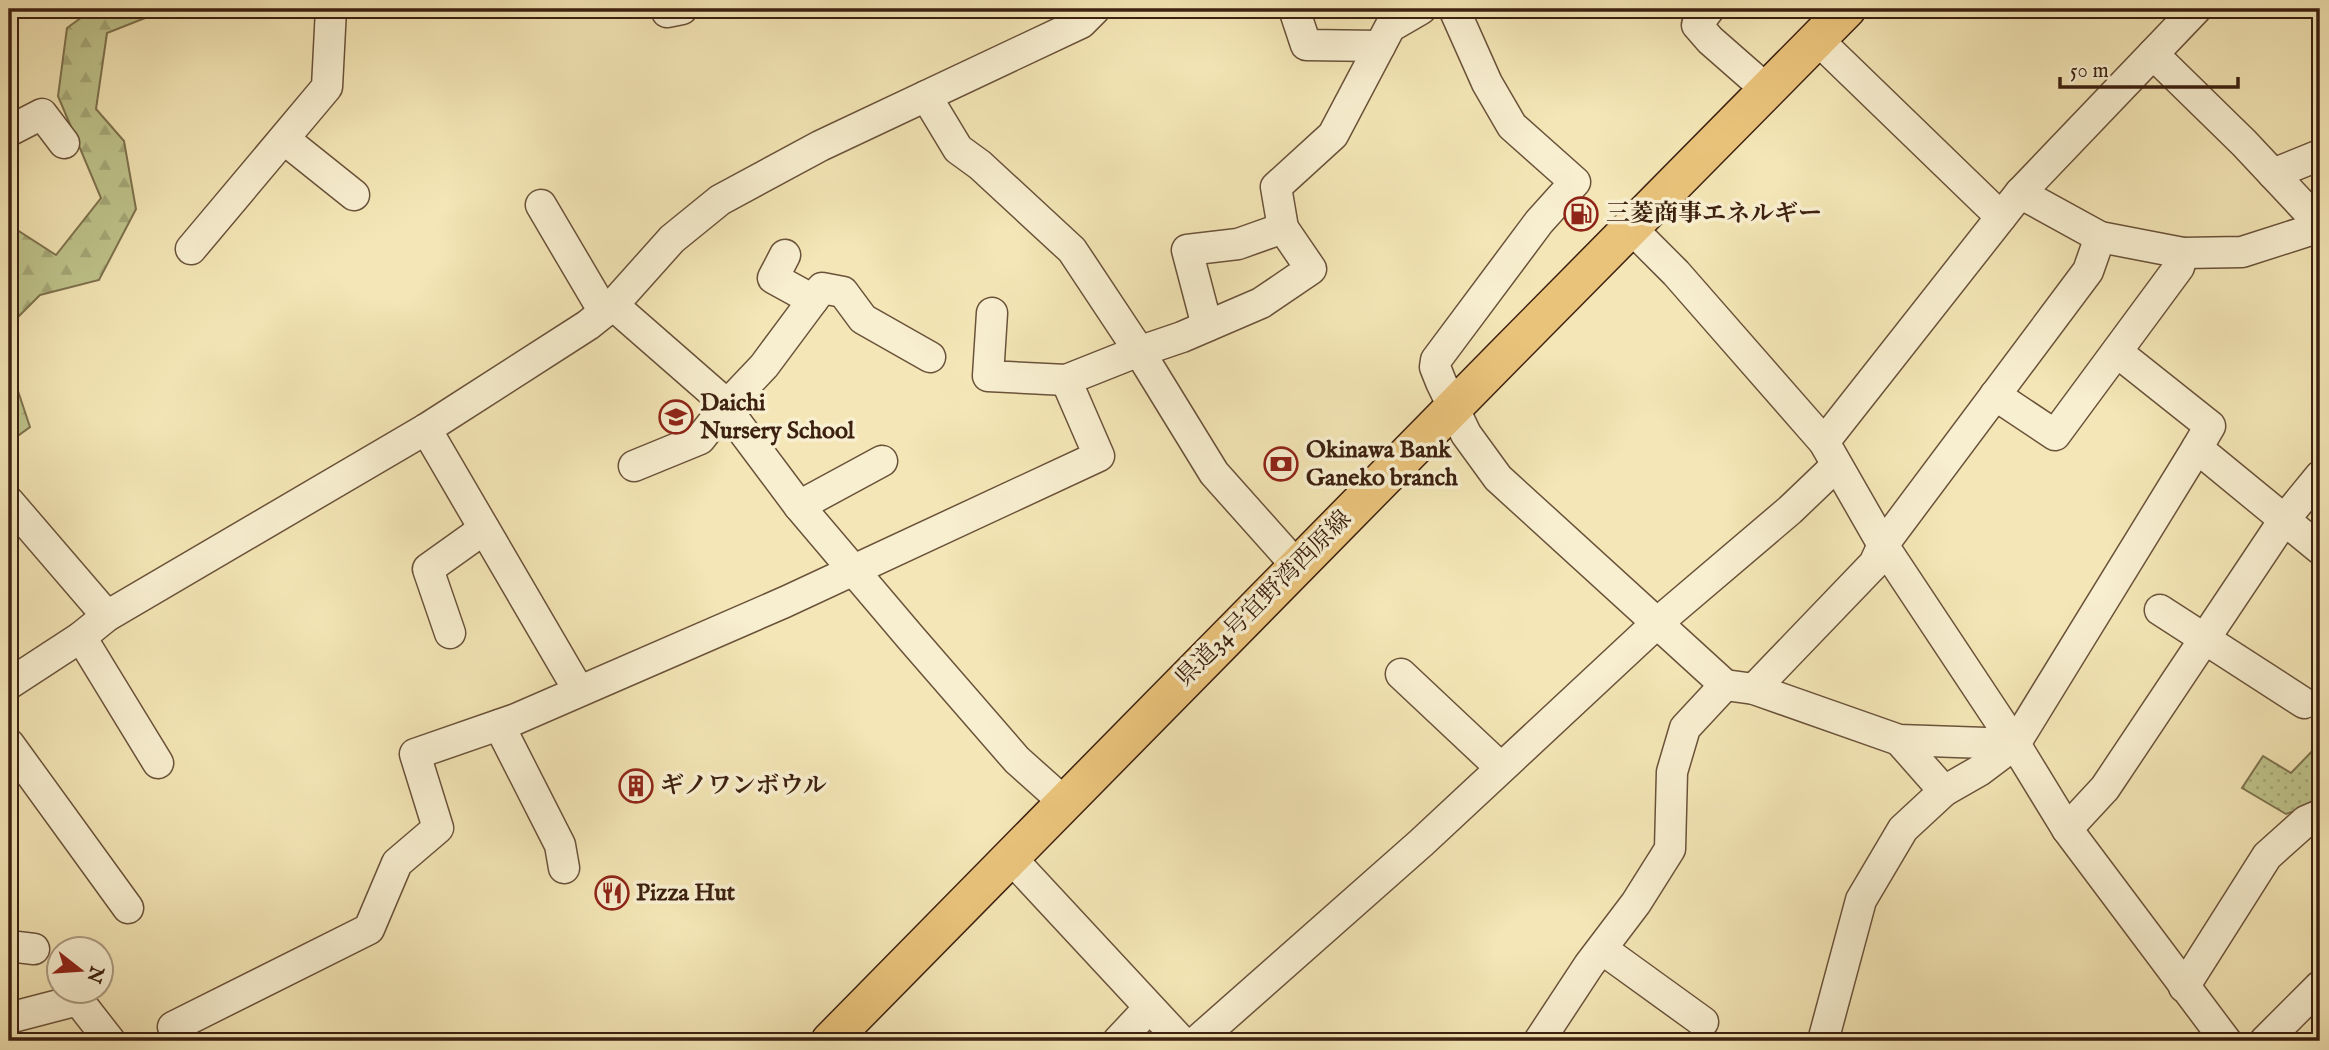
<svg xmlns="http://www.w3.org/2000/svg" width="2329" height="1050" font-family="'IM FELL English','Noto Serif JP',serif">
<style>
.forest{fill:url(#forest-firs);stroke:#7e724e;stroke-width:2}
.park{fill:url(#park-dots);stroke:#7e724e;stroke-width:2}
.lines{fill:none;stroke-linecap:round;stroke-linejoin:round}
.minor-casing{stroke:#6a523a;stroke-width:33}
.major-casing{stroke:#3c2010;stroke-width:40}
.minor{stroke:#f8efd0;stroke-width:30}
.major{stroke:#eac37b;stroke-width:37}
.labels{text-anchor:middle;dominant-baseline:central;stroke-width:7;stroke-linejoin:round;paint-order:stroke}
.poi-label{font-size:24px;font-weight:bold;fill:#3c2010;stroke:#f8efd0;text-anchor:start}
.street-label{font-size:24px;fill:#3c2010;stroke:#f8efd0}
</style>
<defs>
<pattern id="forest-firs" width="22" height="20" patternUnits="userSpaceOnUse" patternTransform="scale(1.75)"><rect width="22" height="20" fill="#bfc48c"/><path d="M5 1l3.5 6h-7zM16 11l3.5 6h-7z" fill="#a5a878"/></pattern>
<pattern id="park-dots" width="8" height="8" patternUnits="userSpaceOnUse" patternTransform="scale(1.75)"><rect width="8" height="8" fill="#bfc48c"/><path d="M2 2h.1M6 6h.1" fill="none" stroke="#a5a878" stroke-width="1.8" stroke-linecap="round"/></pattern>
</defs>
<rect width="100%" height="100%" fill="#f4e6b6"/>
<filter id="stains"><feTurbulence type="fractalNoise" baseFrequency=".00286" numOctaves="4"/><feColorMatrix values="0 0 0 0 .2 0 0 0 0 .09 0 0 0 0 .02 0 0 0 .5 -.17"/></filter>
<radialGradient id="worn" r=".72"><stop offset=".6" stop-color="#630" stop-opacity="0"/><stop offset="1" stop-color="#630" stop-opacity=".3"/></radialGradient>
<path class="forest" d="M93,9H168L107,33L96,109L124,141L136,209L99,280L40,295L12,323V373L30,427L12,440L9,428V232L14,228L56,255L101,198L58,96L67,28Z"/>
<path class="park" d="M2320,743V802L2286,814L2242,788L2263,756L2291,773Z"/>
<g class="lines">
<defs>
<g id="minor">
<path d="M1294,9L1306,45L1380,46"/>
<path d="M1454,9L1487,83L1512,126L1575,182L1539,222L1436,360L1435,367L1441,382L1466,434L1498,478L1725,685L1754,689L1899,740L2015,744"/>
<path d="M1709,9L1697,25L1710,40L1767,90"/>
<path d="M667,12L682,9"/>
<path d="M1817,39L2001,217"/>
<path d="M2153,54L2244,143L2320,224"/>
<path d="M926,96L958,149L980,165L1072,250L1139,351L1214,473L1296,565"/>
<path d="M9,131L42,114L64,143"/>
<path d="M284,139L354,195"/>
<path d="M2273,174L2320,155"/>
<path d="M2020,193L2196,9"/>
<path d="M541,205L604,312"/>
<path d="M1631,228L1676,273L1824,442L1883,545L2015,744L2067,829L2226,1041"/>
<path d="M191,249L327,87L331,9"/>
<path d="M785,255L773,278L813,300"/>
<path d="M613,305L716,395L799,506L911,638L1017,760L1064,802"/>
<path d="M992,313L988,376L1066,380"/>
<path d="M1207,326L1187,250L1238,244L1283,228"/>
<path d="M2117,352L2210,426L2197,448"/>
<path d="M1995,395L2055,435L2179,267L2183,253"/>
<path d="M426,429L579,691"/>
<path d="M1824,442L2020,193L2100,237L2183,253L2242,252L2320,227"/>
<path d="M634,466L700,439L726,406L764,366L822,288L843,292L863,319L930,357"/>
<path d="M9,502L107,616"/>
<path d="M799,506L882,461"/>
<path d="M2160,610L2304,703"/>
<path d="M450,633L428,569L484,529"/>
<path d="M81,637L158,763"/>
<path d="M1401,674L1501,768"/>
<path d="M9,684L81,637L107,616L426,429L588,325L613,305L672,239L720,200L820,146L1081,23L1095,9"/>
<path d="M1754,689L1874,564L1883,545L2088,271L2100,237"/>
<path d="M499,725L560,845L564,868"/>
<path d="M1899,740L1944,791"/>
<path d="M9,744L128,908"/>
<path d="M2067,829L2105,788L2284,520L2320,476"/>
<path d="M1010,857L1181,1041"/>
<path d="M9,946L34,949"/>
<path d="M1602,949L1703,1022"/>
<path d="M2184,987L2267,856L2306,821L2320,815"/>
<path d="M9,1018L78,1000L110,1041"/>
<path d="M173,1027L369,929L397,863L438,828L415,754L516,719L785,602L1099,456L1066,380L1129,355L1182,337L1261,303L1311,269L1283,228L1276,187L1333,135L1390,27L1421,9"/>
<path d="M1118,1041L1149,1008"/>
<path d="M1197,1041L1421,843L1656,624L1790,510L1836,466"/>
<path d="M1539,1041L1589,965L1636,903L1670,849L1672,772L1685,728L1725,685"/>
<path d="M1823,1041L1861,900L1903,829L1944,791L1979,771L2015,744L2197,448L2320,549"/>
<path d="M2265,1041L2320,986"/>
</g>
<path id="major" d="M830,1041C1167,695 1508,353 1847,9"/>
</defs>
<use href="#minor" class="minor-casing"/>
<use href="#major" class="major-casing"/>
<use href="#minor" class="minor"/>
<use href="#major" class="major"/>
</g>
<defs>
<symbol id="fuel-ring" viewBox="-11 -11 22 22"><circle r="9.5" fill="#f8efd0" stroke="#8f2418" stroke-width="1.5"/><path d="M-5.5-6h7V0h2V4h1.3V-2.5L3-4.5l.8-.8L6-3V5H2.5V1h-1V6h-7ZM-4.2-4.7v3.2H.2V-4.7Z" fill="#8f2418"/></symbol>
<symbol id="school-ring" viewBox="-11 -11 22 22"><circle r="9.5" fill="#f8efd0" stroke="#8f2418" stroke-width="1.5"/><path d="M0-5L7-2L0 1L-7-2ZM-4 1L0 2.5L4 1V4Q0 6-4 4Z" fill="#8f2418"/></symbol>
<symbol id="bank-ring" viewBox="-11 -11 22 22"><circle r="9.5" fill="#f8efd0" stroke="#8f2418" stroke-width="1.5"/><path d="M-6-4H6V4H-6ZM0-2.3a2.3 2.3 0 1 0 0 4.6a2.3 2.3 0 1 0 0-4.6Z" fill="#8f2418"/></symbol>
<symbol id="building-ring" viewBox="-11 -11 22 22"><circle r="9.5" fill="#f8efd0" stroke="#8f2418" stroke-width="1.5"/><path d="M-4-6H4V6H1V3H-1V6H-4ZM-2.5-4.3h1.7v1.8h-1.7ZM.8-4.3h1.7v1.8H.8ZM-2.5-1h1.7V.8h-1.7ZM.8-1h1.7V.8H.8Z" fill="#8f2418"/></symbol>
<symbol id="restaurant-ring" viewBox="-11 -11 22 22"><circle r="9.5" fill="#f8efd0" stroke="#8f2418" stroke-width="1.5"/><path d="M-5-6h1v4h1v-4h1v4h1v-4h1v5L-1.5 .5V6h-2V.5L-5-1ZM5-6V6H3V1.5H1.5Q1.5-4 5-6Z" fill="#8f2418"/></symbol>
</defs>
<g fill-rule="evenodd">
<use href="#fuel-ring" x="1562" y="195" width="38" height="38"/>
<use href="#school-ring" x="657" y="398" width="38" height="38"/>
<use href="#bank-ring" x="1262" y="445" width="38" height="38"/>
<use href="#building-ring" x="617" y="767" width="38" height="38"/>
<use href="#restaurant-ring" x="593" y="874" width="38" height="38"/>
</g>
<g class="labels">
<g class="poi-label">
<text x="1606" y="214">三菱商事エネルギー</text>
<text x="700" y="403">Daichi<tspan x="700" dy="28">Nursery School</tspan></text>
<text x="1306" y="450">Okinawa Bank<tspan x="1306" dy="28">Ganeko branch</tspan></text>
<text x="660" y="786">ギノワンボウル</text>
<text x="636" y="893">Pizza Hut</text>
</g>
<g class="street-label">
<text transform="translate(1264 599) rotate(-45)">県道34号宜野湾西原線</text>
</g>
</g>
<rect width="2329" height="1050" fill="none" stroke="#f4e6b6" stroke-width="35"/>
<rect x="10" y="10" width="2308" height="1029" fill="none" stroke="#3c2010" stroke-width="3.5"/>
<rect x="18" y="18" width="2294" height="1015" fill="none" stroke="#3c2010" stroke-width="2"/>
<g transform="translate(80 970) rotate(107)"><circle r="33" fill="#f8efd0" stroke="#ad9c83" stroke-width="2"/>
<path d="M0-5L12 26L0 18L-12 26Z" fill="#8f2418"/>
<text y="-10" font-size="19" font-weight="bold" text-anchor="middle" fill="#3c2010">N</text>
</g>
<path d="M2060 77v10h178v-10" fill="none" stroke="#3c2010" stroke-width="3.5"/>
<text x="2070" y="77" font-size="21" fill="#3c2010" stroke="#f8efd0" stroke-width="5" paint-order="stroke">50 m</text>
<rect width="100%" height="100%" filter="url(#stains)"/>
<rect width="100%" height="100%" fill="url(#worn)"/>
</svg>
